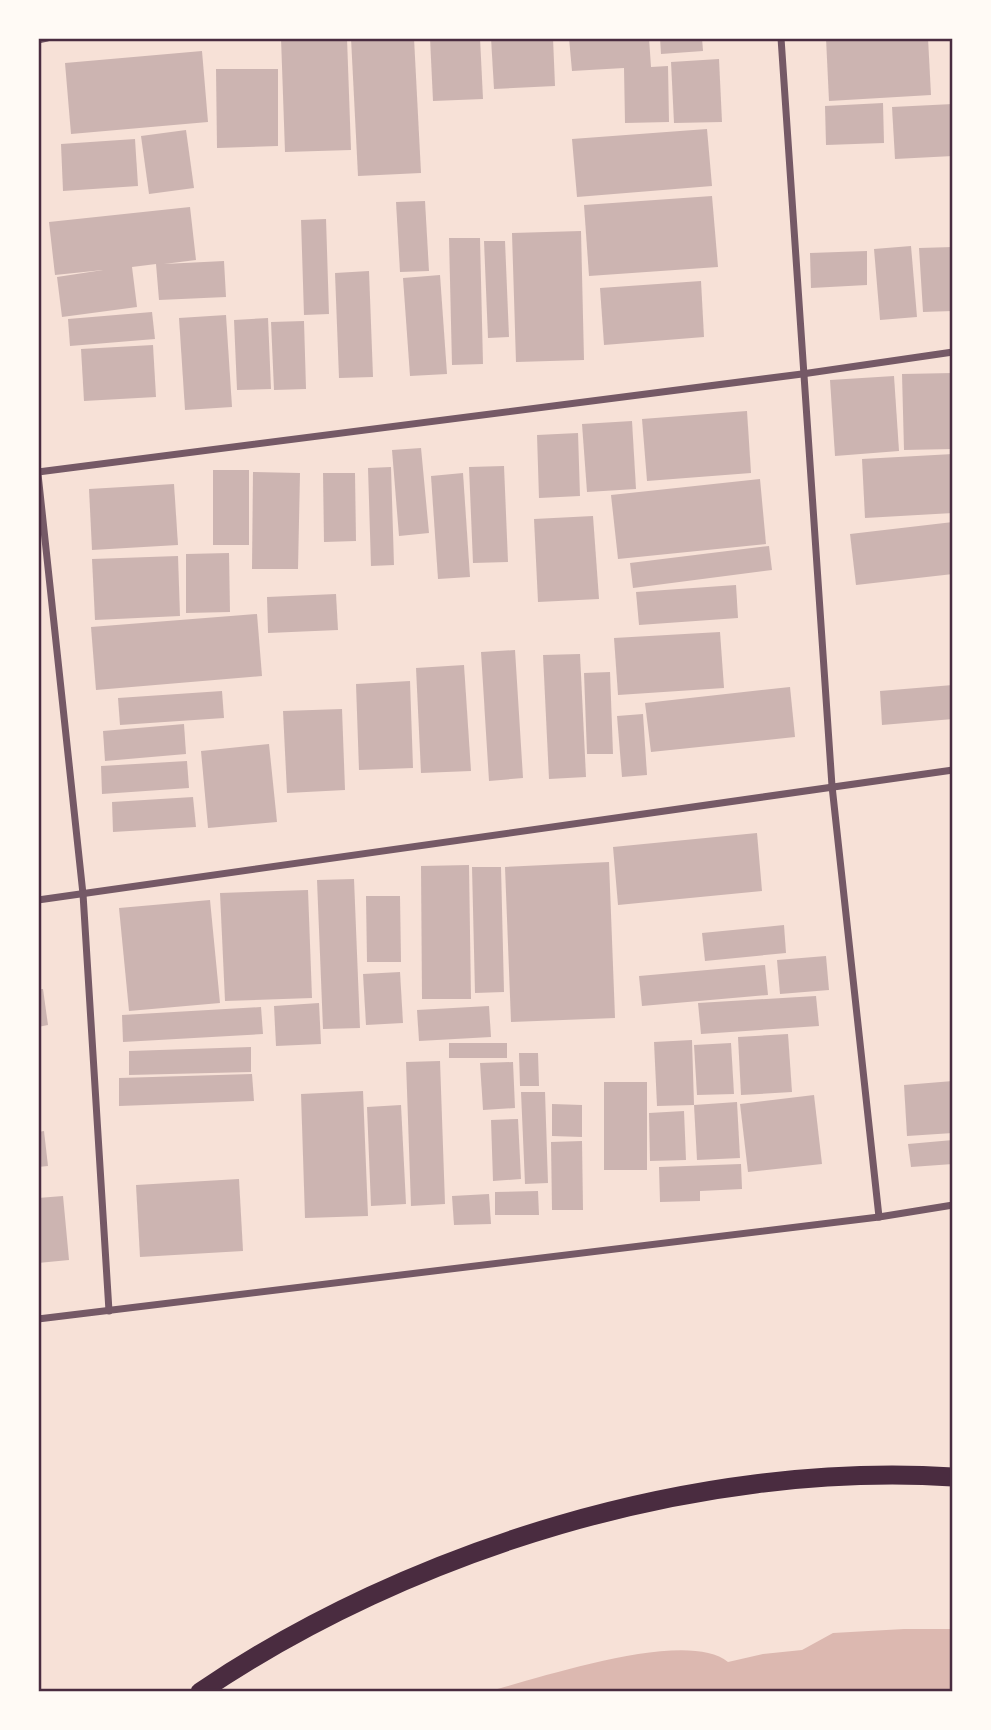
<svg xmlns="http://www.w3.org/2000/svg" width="991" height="1730" font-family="'Noto Serif',serif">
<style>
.water{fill:#dcb8b0}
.building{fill:#ccb4b1}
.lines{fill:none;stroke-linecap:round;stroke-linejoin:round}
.minor{stroke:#755966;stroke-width:7}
.trunk{stroke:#4a2c40;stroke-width:19}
.neatline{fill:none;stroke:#4a2c40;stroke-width:2.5}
</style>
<rect width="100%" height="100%" fill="#f7e1d7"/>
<path class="water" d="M904,1629H952V1691H490C541,1678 686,1628 728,1662L763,1654L802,1650L833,1633Z"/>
<g class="building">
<path d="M281,38H347L351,150L285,152Z"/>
<path d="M351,38H414L421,173L358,176Z"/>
<path d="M430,38H480L483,99L433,101Z"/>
<path d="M491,38H553L555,86L494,89Z"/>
<path d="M569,38H649L651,67L668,66L669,122L625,123L624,68L572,71Z"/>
<path d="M660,38H702L703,51L661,54Z"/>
<path d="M826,38H928L931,95L829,101Z"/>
<path d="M202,51L208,122L71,134L65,63Z"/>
<path d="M719,59L722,122L674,123L671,62Z"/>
<path d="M216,69H278V146L217,148Z"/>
<path d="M883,103L884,143L826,145L825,106Z"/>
<path d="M953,104V156L895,159L892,107Z"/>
<path d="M707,129L712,186L577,197L572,139Z"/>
<path d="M186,130L194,188L149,194L141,136Z"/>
<path d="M135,139L138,186L63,191L61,144Z"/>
<path d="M712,196L718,267L589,276L584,205Z"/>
<path d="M425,201L429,271L400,272L396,202Z"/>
<path d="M190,207L196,260L164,264L224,261L226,297L159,300L156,264L132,267L137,307L62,317L57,277L103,270L55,275L49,222Z"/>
<path d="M326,219L329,314L304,315L301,220Z"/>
<path d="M581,231L584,360L516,362L512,233Z"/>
<path d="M449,238H480L483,364L452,365Z"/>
<path d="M484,241H505L509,337L488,338Z"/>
<path d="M911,246L917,317L880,320L874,249Z"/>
<path d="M953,247V311L923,312L919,248Z"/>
<path d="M867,251V285L811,288L810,253Z"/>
<path d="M369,271L373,377L339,378L335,273Z"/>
<path d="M440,275L447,374L410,376L403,278Z"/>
<path d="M701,281L704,337L604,345L600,288Z"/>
<path d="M152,312L155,339L70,346L68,319Z"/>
<path d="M226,315L232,407L185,410L179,318Z"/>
<path d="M268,318L271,389L237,390L234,320Z"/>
<path d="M304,321L306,389L274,390L271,322Z"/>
<path d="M153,345L156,397L84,401L81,349Z"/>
<path d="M953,373V449L904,450L902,374Z"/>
<path d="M894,376L899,451L835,456L830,380Z"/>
<path d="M747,411L751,473L647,481L642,419Z"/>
<path d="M632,421L636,489L587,492L582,424Z"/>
<path d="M578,433L580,496L539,498L537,435Z"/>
<path d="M421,448L429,533L399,536L392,450Z"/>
<path d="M953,454V513L865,518L862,459Z"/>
<path d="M504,466L508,562L473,563L469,467Z"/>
<path d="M391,467L394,565L371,566L368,468Z"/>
<rect x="213" y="470" width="36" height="75"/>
<path d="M253,472L300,473L298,569H252Z"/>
<path d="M323,473H355L356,541L324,542Z"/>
<path d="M463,473L470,577L438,579L431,476Z"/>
<path d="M760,479L766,544L618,559L611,495Z"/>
<path d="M174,484L178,545L92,550L89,489Z"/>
<path d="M593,516L599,599L538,602L534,519Z"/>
<path d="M953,522V574L856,585L850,534Z"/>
<path d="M769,546L772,570L633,588L630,563Z"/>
<path d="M229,553L230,612L186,613V554Z"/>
<path d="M178,556L180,616L95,620L92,559Z"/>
<path d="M736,585L738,618L639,625L636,592Z"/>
<path d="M336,594L338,630L268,633L267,597Z"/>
<path d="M257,614L262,676L96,690L91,627Z"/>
<path d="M720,632L724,688L618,695L614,638Z"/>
<path d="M515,650L523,778L489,781L481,652Z"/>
<path d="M580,654L586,777L549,779L543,655Z"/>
<path d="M464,665L471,771L421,773L416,668Z"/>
<path d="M610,672L613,754H587L584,673Z"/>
<path d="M410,681L413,768L359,770L356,684Z"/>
<path d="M953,685V719L882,725L880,691Z"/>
<path d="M790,687L795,737L651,752L645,703Z"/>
<path d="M222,691L224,718L120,725L118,698Z"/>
<path d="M342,709L345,790L287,793L283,711Z"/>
<path d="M643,714L647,775L622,777L617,716Z"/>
<path d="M184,724L186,754L105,761L103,731Z"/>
<path d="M269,744L277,822L208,828L201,751Z"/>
<path d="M187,761L189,788L102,794L101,766Z"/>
<path d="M193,797L196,827L113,832L112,802Z"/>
<path d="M757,833L762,891L618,905L613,847Z"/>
<path d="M609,862L615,1018L511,1022L505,867Z"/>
<path d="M469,865L471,999H422L421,866Z"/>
<path d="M472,867H501L504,992L475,993Z"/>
<path d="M354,879L360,1028L323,1029L317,880Z"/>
<path d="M308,890L312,998L225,1001L220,893Z"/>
<path d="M366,896H400L401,962H367Z"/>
<path d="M210,900L220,1003L129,1011L119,908Z"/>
<path d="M784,925L786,953L705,961L702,933Z"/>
<path d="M826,956L829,990L780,994L777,960Z"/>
<path d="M765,965L768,995L642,1006L639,976Z"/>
<path d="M400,972L403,1023L366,1025L363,974Z"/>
<path d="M38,989H43L48,1025L38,1027Z"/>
<path d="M816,996L819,1026L701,1034L698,1003Z"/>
<path d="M319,1003L321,1044L276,1046L274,1006Z"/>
<path d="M489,1006L491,1037L419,1041L417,1010Z"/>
<path d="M261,1007L263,1034L123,1042L122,1015Z"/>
<path d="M788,1034L792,1092L741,1095L738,1037Z"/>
<path d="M692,1040L694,1105L657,1106L654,1042Z"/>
<rect x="449" y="1043" width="58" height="15"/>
<path d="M731,1043L734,1094L697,1095L694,1045Z"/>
<path d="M251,1047V1072L129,1075V1051Z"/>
<path d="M519,1053H538L539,1086H520Z"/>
<path d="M440,1061L445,1204L411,1206L406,1062Z"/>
<path d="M513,1062L515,1108L483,1110L480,1063Z"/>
<path d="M252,1074L254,1101L119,1106V1078Z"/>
<path d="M953,1081V1133L907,1136L904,1085Z"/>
<rect x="604" y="1082" width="43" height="88"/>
<path d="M363,1091L368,1216L305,1218L301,1094Z"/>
<path d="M521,1092H545L548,1183L525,1184Z"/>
<path d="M814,1095L822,1164L748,1172L740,1104Z"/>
<path d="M737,1102L740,1158L697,1160L694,1105Z"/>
<path d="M552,1104L582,1105V1137L552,1136Z"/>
<path d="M401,1105L406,1204L371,1206L367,1107Z"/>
<path d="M684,1111L686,1160L650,1161L649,1113Z"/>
<path d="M518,1119L521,1179L493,1181L491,1120Z"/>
<path d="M44,1131L48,1166L38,1167V1132Z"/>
<path d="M953,1140V1164L911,1167L908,1144Z"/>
<path d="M582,1141L583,1210H552L551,1142Z"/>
<path d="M741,1164L742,1189L700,1191V1201L660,1202L659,1167Z"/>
<path d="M239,1179L243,1251L140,1257L136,1185Z"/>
<path d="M538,1191L539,1215H495V1192Z"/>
<path d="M489,1194L491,1224L454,1225L452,1196Z"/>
<path d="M63,1196L69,1260L38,1263V1198Z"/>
</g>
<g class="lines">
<g class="minor">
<path d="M781,38L832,786L879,1217"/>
<path d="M38,40L47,38"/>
<path d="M38,472L802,374L953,352"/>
<path d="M38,474L83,894L109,1311"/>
<path d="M38,900L953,770"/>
<path d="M38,1319L879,1217L953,1205"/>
</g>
<path class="trunk" d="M200,1692C411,1549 697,1461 953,1477"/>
</g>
<rect width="991" height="1730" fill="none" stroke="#fffaf5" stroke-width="80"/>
<rect x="40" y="40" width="911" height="1650" class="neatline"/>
</svg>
